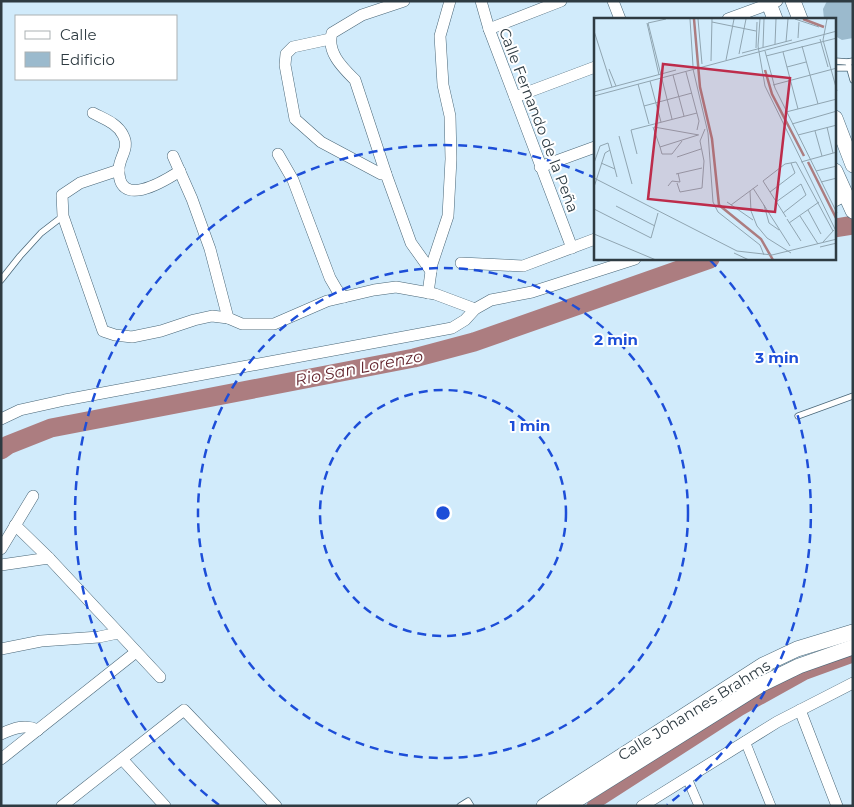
<svg xmlns="http://www.w3.org/2000/svg" width="854" height="807" font-family="Montserrat,sans-serif">
<style>
.lines{fill:none;stroke-linecap:round;stroke-linejoin:round}
.canal{stroke:#ac7d80;stroke-width:11}
.river{stroke:#ac7d80;stroke-width:19}
.building{fill:#9bbacd}
.service-casing{stroke:#496677;stroke-width:7}
.pedestrian-casing{stroke:#496677;stroke-width:10}
.minor-casing{stroke:#496677;stroke-width:12}
.secondary-casing{stroke:#496677;stroke-width:16}
.service{stroke:#fff;stroke-width:5.5}
.pedestrian{stroke:#fff;stroke-width:9}
.minor{stroke:#fff;stroke-width:11}
.secondary{stroke:#fff;stroke-width:15}
.ring{fill:none;stroke:#1d4ed8;stroke-width:2.5;stroke-dasharray:9 6}
.labels{text-anchor:middle;dominant-baseline:central;stroke-width:4;stroke-linejoin:round;paint-order:stroke}
.street-label{font-size:15px;fill:#2e3b42;stroke:#fff}
.water-label{font-size:16px;font-style:italic;fill:#64262f;stroke:#fff}
.inset-river{fill:none;stroke:#ac7d80;stroke-width:2.5}
.inset-road{fill:none;stroke:#90a5b1;stroke-width:1}
.view{fill:#bd2c4b;fill-opacity:0.15;stroke:#bd2c4b;stroke-width:2.5}
.inset-edge{fill:none;stroke:#2e3b42;stroke-width:2.5}
.centre{fill:#1d4ed8;stroke:#fff;stroke-width:2.5}
.ring-label{font-size:15px;text-anchor:middle;font-weight:bold;fill:#1d4ed8;stroke:#fff;stroke-width:4;stroke-linejoin:round;paint-order:stroke}
</style>
<rect width="100%" height="100%" fill="#d1ebfb"/>
<g class="lines">
<path class="canal" d="M592,806L741,710L806,674L853,657"/>
<g class="river">
<path d="M835,228L853,225"/>
<path d="M1,450L8,445L51,428L414,358L474,342L710,259"/>
</g>
</g>
<path class="building" d="M827,1H853V38L842,40L835,36V19H824L823,9Z"/>
<g class="lines">
<defs>
<g id="service">
<path d="M835,61L848,62"/>
<path d="M853,61L848,62L853,80"/>
<path d="M835,68H848"/>
<path d="M1,280L20,256L41,233L63,216"/>
<path d="M798,416L853,396"/>
<path d="M460,806L468,801L471,806"/>
</g>
<g id="pedestrian">
<path d="M745,741L771,806"/>
<path d="M687,778L699,806"/>
</g>
<g id="minor">
<path d="M404,1L362,15L332,33C326,52 343,68 355,80L386,174L411,243L431,271"/>
<path d="M481,1L489,29L572,248"/>
<path d="M613,1L620,19"/>
<path d="M728,19L777,1"/>
<path d="M489,29L561,1"/>
<path d="M330,39L293,47L286,54L285,65L295,119L321,142L381,174H386"/>
<path d="M515,97L595,67"/>
<path d="M93,113C104,119 117,123 123,135C130,148 120,156 119,168C117,210 163,182 180,171"/>
<path d="M278,154L293,180L330,278L337,290L344,297"/>
<path d="M173,156L192,199L210,249L228,318"/>
<path d="M540,167L595,147"/>
<path d="M119,170L80,183L62,195L63,216L103,331L115,335L132,337L161,331L194,320L212,316L228,318L242,324H274L327,301L374,290L396,287L435,294L475,309"/>
<path d="M835,201L846,195"/>
<path d="M461,263L523,266L595,239"/>
<path d="M428,293L432,264L448,216L451,159L450,116L443,85L440,36L450,1"/>
<path d="M1,419L20,410L65,400L452,328L465,320L475,309L491,300L532,292L635,259"/>
<path d="M15,525L49,558L160,677"/>
<path d="M1,549L33,496"/>
<path d="M1,565L49,558"/>
<path d="M1,649L41,641L99,637L118,633"/>
<path d="M800,710L837,806"/>
<path d="M1,734C14,728 25,724 38,730"/>
<path d="M1,759L136,652"/>
<path d="M122,759L165,806"/>
<path d="M62,806L184,710L276,806"/>
<path d="M642,806L777,722L853,683"/>
</g>
<g id="secondary">
<path d="M768,1L775,19"/>
<path d="M793,1L800,19"/>
<path d="M835,118L853,165"/>
<path d="M835,171L853,211"/>
<path d="M544,806L763,665L797,649L853,632"/>
<path d="M567,806L762,684L799,666L853,647"/>
</g>
</defs>
<use href="#service" class="service-casing"/>
<use href="#pedestrian" class="pedestrian-casing"/>
<use href="#minor" class="minor-casing"/>
<use href="#secondary" class="secondary-casing"/>
<use href="#service" class="service"/>
<use href="#pedestrian" class="pedestrian"/>
<use href="#minor" class="minor"/>
<use href="#secondary" class="secondary"/>
</g>
<g class="ring">
<circle cx="443" cy="513" r="123"/>
<circle cx="443" cy="513" r="245"/>
<path d="M219 805A368 368 0 0 1 593 177M710 260A368 368 0 0 1 667 805"/>
</g>
<g class="labels">
<g class="street-label">
<text transform="translate(539 120) rotate(69)">Calle Fernando de la Peña</text>
<text transform="translate(694 710) rotate(-32)">Calle Johannes Brahms</text>
</g>
<g class="water-label">
<text transform="translate(359 368) rotate(-11)">Rio San Lorenzo</text>
</g>
</g>
<g transform="translate(594 18)">
<rect width="242" height="242" fill="#d1ebfb"/>
<path class="inset-river" d="M100,1L106,69L118,121L125,187L167,221L179,242M209,1L230,9M171,52L178,76L210,138M214,144L243,202"/>
<path class="inset-road" d="M96,1L99,48M104,1L108,46M166,1L164,28L171,68L243,215M201,1L225,9M233,1L229,22L243,73M118,4L162,13M53,5L65,57M54,5L78,101M54,5L72,1M0,13L18,69M204,20L205,4M226,21L234,49M192,24L194,1M181,26L182,1M208,28L224,86M169,29L170,1M162,30L163,4M171,33L181,70L243,195M189,34L204,91M148,35L198,22M145,36L152,1M172,38L243,20M132,42L140,1M117,43L118,1M193,49L212,44M15,51L22,68M99,51L114,115L119,184L124,194L166,227L170,237M92,54L105,103L103,112M79,57L90,98M56,63L67,104M44,66L55,106M179,67L243,50M0,74L82,52M0,78L243,13M50,88L98,75M192,94L243,81M198,106L243,93M59,109L66,129L104,117M60,109L105,117M233,109L239,135M221,113L228,138M204,117L243,107M25,118L38,166M66,129L68,136H78L88,123M43,136L37,112L103,95M83,139L107,131M207,144L243,134M0,145L6,128L14,125L23,159M7,145L21,151M222,153L243,148M82,156L108,150M0,160L143,233L178,237L243,221M227,164L243,160M83,165L86,174L108,170L110,143L106,123L111,111M74,168L78,163L86,164L84,155M0,169L11,135L16,132M159,170L196,228M156,173L157,193L163,208L173,220L197,235M176,174L201,155L197,145M133,184L159,202M182,184L207,166L212,177L189,195M137,187L164,167M170,187L175,205L185,212M22,188L61,208M0,191L57,220L64,195M214,192L227,216M206,198L224,226M192,199L169,163L191,146L202,144L239,213M193,201L207,223M195,205L225,184M0,216L62,242M229,224L240,212M226,229L243,225M140,235L155,242"/>
<path class="view" d="M69,46L196,60L181,194L54,181Z"/>
<rect width="242" height="242" class="inset-edge"/>
</g>
<circle cx="443" cy="513" r="8" class="centre"/>
<g class="ring-label">
<text x="616" y="345">2 min</text>
<text x="777" y="363">3 min</text>
<text x="530" y="431">1 min</text>
</g>
<rect width="854" height="807" fill="none" stroke="#2e3b42" stroke-width="5"/>
<rect x="15" y="15" width="162" height="65" fill="#ffffff" stroke="#abb1b3"/>
<rect x="25" y="31" width="25" height="8" fill="#ffffff" stroke="#abb1b3"/>
<text x="60" y="40" font-size="15" fill="#2e3b42">Calle</text>
<rect x="25" y="52" width="25" height="15" fill="#9bbacd" stroke="#abb1b3"/>
<text x="60" y="65" font-size="15" fill="#2e3b42">Edificio</text>
</svg>
